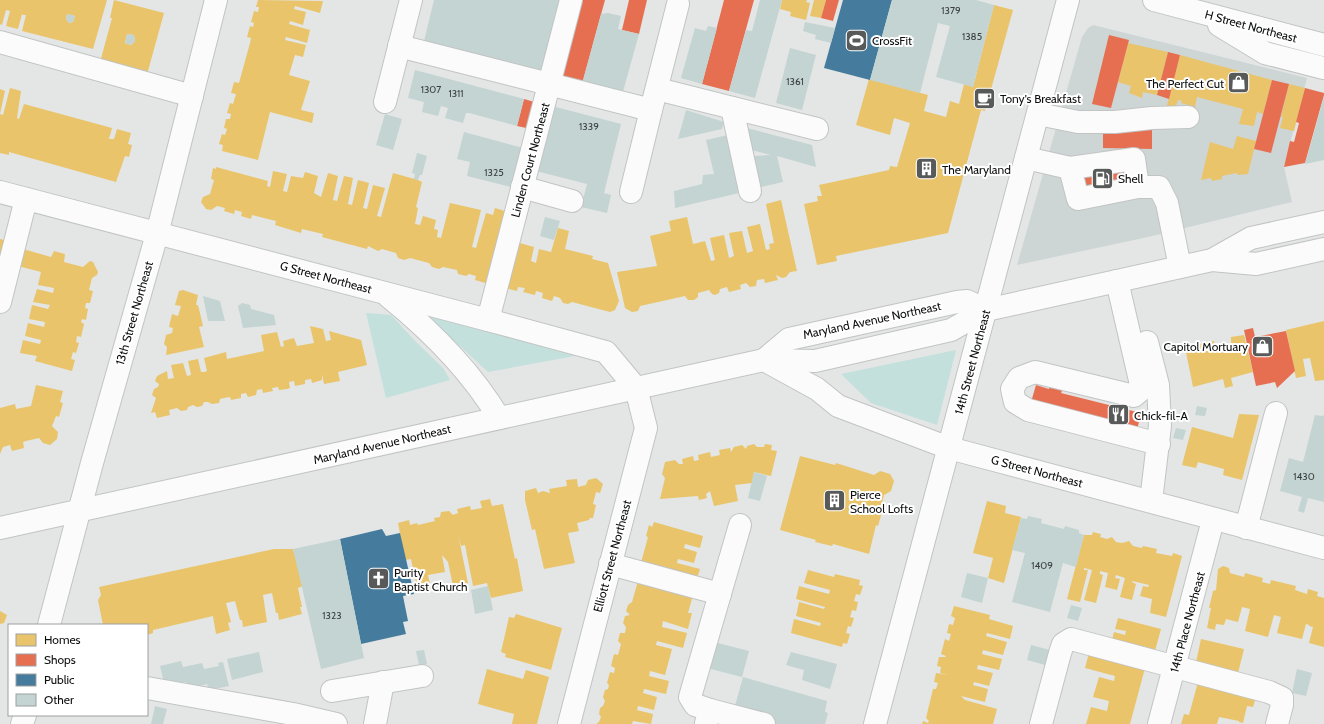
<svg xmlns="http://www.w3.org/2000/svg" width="1324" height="724" font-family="Cabin,sans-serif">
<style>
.built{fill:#ced6d5}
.green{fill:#c3e0dc}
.homes{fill:#e9c46a;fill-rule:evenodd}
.shops{fill:#e76f51}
.public{fill:#457b9d}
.building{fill:#c3d4d2}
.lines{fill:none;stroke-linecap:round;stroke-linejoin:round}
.minor-casing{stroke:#c2c4c4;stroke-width:24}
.major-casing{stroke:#c2c4c4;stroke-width:24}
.minor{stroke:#fbfbfb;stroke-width:22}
.major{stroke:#fbfbfb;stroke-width:22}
.labels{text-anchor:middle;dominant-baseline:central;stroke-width:4;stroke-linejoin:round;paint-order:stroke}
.number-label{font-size:10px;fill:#3a403f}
.street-label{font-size:12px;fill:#0d0e0e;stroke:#fff}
.poi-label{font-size:12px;fill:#0d0e0e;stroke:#fff;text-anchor:start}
</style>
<rect width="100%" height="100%" fill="#e3e6e5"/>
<path class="built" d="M1093,25L1307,78L1284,167L1292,202L1148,237L1017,265L1082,37L1088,28Z"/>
<g class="green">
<path d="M423,312L575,356L488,372Z"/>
<path d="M366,313L391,315L415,341L443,368L450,380L386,398Z"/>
<path d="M956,350L937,425L871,403L841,374Z"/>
</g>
<g class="homes">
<path d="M0,0H107L93,49L22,31L26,15H23L22,14L18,29L6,26L10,11L6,10L2,25L0,24ZM67,14L75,16L73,22L69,23L66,19Z"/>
<path d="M114,0L164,13L146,78L99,66L112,18H110ZM127,34L134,35L135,41L131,45L125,43Z"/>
<path d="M258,0L323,1L320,13L295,6L294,9L306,12L303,25L290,21L289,24L310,30L307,43L286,37L285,40L306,45L303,57L295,55L289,75L310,81L301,110L314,113L312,123L270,112L258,160L222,151L223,145L219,144L222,134L225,135L227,129L224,128L226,119H230L231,114L227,113L230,103L233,104L236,94L231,93L234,82L239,83L250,43L251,38L247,37L250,26L253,27L254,23L251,22L254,11L258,12L259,7H256Z"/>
<path d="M782,0H807L806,2L810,3L806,20L790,16L791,12L780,9Z"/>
<path d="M814,0H826L821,18L810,16Z"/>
<path d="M994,5L1013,10L985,111L981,110L948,233L836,256L837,261L817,265L804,204L818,201L817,196H822L819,185L889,170L890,166L897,167L910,123L894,118L890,135L856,125L869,79L928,95L924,111L946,117L950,101L959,104L964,84L973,87Z"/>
<path d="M1128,43L1168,52L1157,95L1143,92L1142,98L1129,93L1131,86L1118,82Z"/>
<path d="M1180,55L1272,80L1263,114L1257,112L1254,126L1239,124L1243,109L1197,97L1195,107L1181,103L1182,101L1178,100L1175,110L1166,109Z"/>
<path d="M1289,84L1305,88L1294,131L1280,128L1283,117H1281Z"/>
<path d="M10,88L21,91L17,118L19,119L24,104L112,128L109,139H114L117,129L131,133L128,144L132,145L129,157L125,156L116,182L9,152V155L0,153V114L3,115Z"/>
<path d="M0,89L5,91L0,114Z"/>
<path d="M1237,136L1256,141L1248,174L1238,175L1237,173L1222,176V179L1212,181L1211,178L1201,180L1210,142L1233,149Z"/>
<path d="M216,167L268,181L267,186L270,187L273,171L287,174L283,191L287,192L291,176L303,178L305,172L318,176L314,193L321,197L328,173L338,176L333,200L337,201L344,176L353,178L348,204L352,205L358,180L369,183L363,208L367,209L373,185L385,188L377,216L381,217L393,173L418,180L422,182L416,207L418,208L415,224L420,225L423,216L436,220L434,229L438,230L437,237L441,238L450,203L481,210L472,247L476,248L486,213L493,215L495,208L508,212L489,284L475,280L476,276L469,274L466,276L458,274L457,270L443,267L439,269L432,267L429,263L410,258L404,260L398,258L396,253L382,249L378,251L368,246L367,249L322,237L323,234L302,229L301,233L275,225L276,221L252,215L251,219L241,216L242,212L235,210L234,214L224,211L225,208L217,206L211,210L206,209L201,202L203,197L210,194L214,180L211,179L213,168L216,169Z"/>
<path d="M781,200L797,271L790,272L786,277L782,278L776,275L778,280L765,283L764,279L757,280L756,286L750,287L746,283L740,285L741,289L729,292L727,287L720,289L719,293L715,295L712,294L709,290L698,293V297L694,300H688L685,296L640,306L638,311L632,312L625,308L617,272L657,266L650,236L671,231L669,221L687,217L693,244L705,241L711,261L715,260L710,238L724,235L729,258L734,256L729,233L742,231L747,253L753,251L747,227L760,224L766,250L770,249L769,244L774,243L766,204Z"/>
<path d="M558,228L569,231L565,249L593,256L592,259L608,263L619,301L615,310L610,312L572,302L568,304L563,303L560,298L554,296L552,301L542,298L543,293L536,291L535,295L523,292L525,288L518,287L517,291L505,288L516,242L534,247L531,261L536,263L539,249L551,252Z"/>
<path d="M0,239L8,241L0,273Z"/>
<path d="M23,249L51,257L54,251L65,254L64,262L83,267L90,261L93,262L98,272L97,275L92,278L89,290L93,291L90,303H86L85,308L88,309L86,320L82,319L81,322L84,324L81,337L77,336L76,342L79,343L76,353L73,352L71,359L75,360L72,371L35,361L37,356L20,353L23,340L40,344L41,340L25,336L28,323L44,327L45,322L29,319L32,305L48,309L50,305L33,302L37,289L53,293L54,288L38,285L41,272L18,266Z"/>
<path d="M183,290L198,295L196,305H198L203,326L199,327L204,347L166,355L167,347L164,344L166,335L172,333L173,328L169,327L172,314L178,316L181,306L175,305L179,291Z"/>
<path d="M1324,321V380L1315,381L1310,358L1303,359L1306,376L1296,378L1286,330Z"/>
<path d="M310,326L323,329L326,341L331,340L329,331L361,340L367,365L338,372L340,381L324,384L322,374V380L312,383L311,379L305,380V384L295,386L294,381L289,382L290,388L287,389L279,390L278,387L272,388L273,391L263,393L262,389L257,390L256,395L248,397L246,393L241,394V398L231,400L230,397L224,398L220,399L219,403L212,404L208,402H204L202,406L197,407L193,405L188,407L187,410L181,411L177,408L169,410L170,415L157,418L155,412L151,413L156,398L152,395L154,389L158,387L159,384L155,381L157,376L167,371L168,379L174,378L171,365L183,363L187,376L191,375L188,361L198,359L201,372H204L207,371L204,358L226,352L227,359L264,351L261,335L277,332L281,347L284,346L283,341L294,338L297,346L314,343Z"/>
<path d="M1244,335L1253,372L1231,378L1233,386L1225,388L1223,379L1193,387L1185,347L1214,341L1215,346L1231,343V337Z"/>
<path d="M36,385L63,391L60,402L63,403L59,417L56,416L52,426L58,432L57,439L50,445L43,443L39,438L26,441L23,442L24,448L12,451L10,445L3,447L0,454V408L15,404L16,409L31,406Z"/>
<path d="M1239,414L1259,415L1242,480L1223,475L1224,469L1198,462L1196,468L1182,465L1192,427L1233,438Z"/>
<path d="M754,444L757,447H764L765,444L772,445L771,450L777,451L771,476L754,472L752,483L735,485L738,501L714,506L710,491L706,494L707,498L699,500L698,496L660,499L665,478L662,474L665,462L675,460L679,464H683L682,459L693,456L694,461L699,460L698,455L710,452L711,457L720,455L719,450L730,448L731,452L734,447L742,445L746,449L747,446Z"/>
<path d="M800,456L835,465L836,463L874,475L880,471L890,474L894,481L891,491L884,495L881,507L883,508L878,526L876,525L869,554L833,544L832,546L815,542L816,540L780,530Z"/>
<path d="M596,478L603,484L600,493L596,492L593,504L596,505L593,518H590L589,520L577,523L579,531L568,533L575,563L544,569L535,529L532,530L525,500V491L536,488L538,493L543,491L550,493L549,489L567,486L566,480L577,479L578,487L586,485L588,480Z"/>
<path d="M490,499L492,506L503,504L515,559L517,558L523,591L491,598L487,583L473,586L465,545L461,546L458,534L468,583L453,586L448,562L442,555L445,572L428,575L431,589L418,592L411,559L405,560L398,523L409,520L410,525L417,523L418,525L435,521L434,518L440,517L441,512L449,511L453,515L458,513L457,509L470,506L471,510L482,508L480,501Z"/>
<path d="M987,501L1006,506L1005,513L1021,517L1004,583L988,578L993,558L973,553Z"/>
<path d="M654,522L703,536L700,548L685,544L684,548L697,552L694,563L678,559L677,563L700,569L695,585L639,570L648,537L646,536L649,525L652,527Z"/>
<path d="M1093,532L1101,534L1100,537L1107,539L1112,537L1116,542L1122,543L1129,541L1133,546L1142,548L1143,546L1157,549L1156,553L1172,556L1173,553L1182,556L1166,617L1150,613L1152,599L1140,596L1143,586L1148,587L1149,585L1132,581V582L1136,584L1132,600L1120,597L1125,578L1116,575L1115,578L1120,579L1117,590L1105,587L1108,573L1100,571V574L1103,575L1096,603L1084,600L1092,570L1084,568V570H1088L1080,602L1067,599L1084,535H1092Z"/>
<path d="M274,549H293L303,586L298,588L302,607H300L302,614L279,620L278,613H276L272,593L263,595L267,622L243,627L242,620H240L235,601L226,603L231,622L228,623L230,630L216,634L213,616L153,630V633L147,635V625H103L98,600L101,595L99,587Z"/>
<path d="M1223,566L1229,568L1230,573L1244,577L1245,573L1263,578L1262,582L1270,584L1271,580L1296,586L1295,590L1307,594L1308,589L1318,592L1317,596L1324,598V647L1309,643L1313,627L1309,626V625L1306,624L1302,639L1277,633L1281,617L1274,615L1268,637L1245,631L1250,609L1242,607L1238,622L1226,619L1224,625L1216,624L1215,630L1207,628L1211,608H1209L1213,591L1216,590L1218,569Z"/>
<path d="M808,570L834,577L835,574L860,580L859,585L863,586L860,595L856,594L854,601L858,602L856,611L852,610L850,617L854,618L851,627L848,626L846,633L850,634L847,644L843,643L842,647L791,633L794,619L820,626L821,623L796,616L799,602L824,609L825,607L796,599L799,586L829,594L830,590L804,583Z"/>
<path d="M638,581L693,595L688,613H692L688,629L663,621L662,627L687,633L683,648L657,641L656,645L672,649L665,675L650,671L649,676L669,681L666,694L644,689L643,693L657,697L654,710L638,706L637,710L653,714L651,724L633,721L632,724H596L599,722L601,717L599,714L600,708L603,706L605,701L603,697L605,690L608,689L609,685L607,683L610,672L614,673L615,668L611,666L614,654L618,655L621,644L618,641L620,633H625L626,627L623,623L625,616L630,615L626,611L628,605L632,602Z"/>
<path d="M954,606L990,615L989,619L1013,626L1010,639L987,633L986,636L1007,642L1003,655L983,650L982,654L1002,659L999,670L978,665L977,669L993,673L989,686L974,682L973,685L988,689L985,702L961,696L965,700L997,709L993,724H922L923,721L928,723L929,721L926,718L933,689H936L938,683L934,682L936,673L948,675L940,673L941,667L937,666L939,657H945L946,656L941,654L945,639L949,641L951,634L947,633L949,624L953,625L955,618L951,616Z"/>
<path d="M0,611L7,615L4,623L0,624Z"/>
<path d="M516,614L562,628L551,670L505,657L506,654L501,652L509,617L514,618Z"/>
<path d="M1118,618L1161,629L1153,658L1111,644L1114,632L1125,635L1126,631L1115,629Z"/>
<path d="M1201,639L1244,649L1236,681L1195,667Z"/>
<path d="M1089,653L1145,668L1130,724H1086L1091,707L1107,711L1109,701L1093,697L1099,677L1114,681L1115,676L1085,668Z"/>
<path d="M487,669L523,679L526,670L549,677L537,724H512L514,714L478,704Z"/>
<path d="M1198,682L1256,697L1253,707L1247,706L1243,723L1239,722V721L1219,717L1217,724H1181L1184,714L1189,715Z"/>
</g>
<g class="shops">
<path d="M582,0H605L582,84L560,78Z"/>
<path d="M629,0H647L639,34L622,30Z"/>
<path d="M724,0H754L729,91L702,84Z"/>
<path d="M826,0H839L833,21L821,18Z"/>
<path d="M1109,35L1129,40L1111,108L1092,104Z"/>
<path d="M1168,52L1180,55L1169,99L1157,95Z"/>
<path d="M1272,80L1289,84L1271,153L1254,149Z"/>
<path d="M1305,88L1324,93V95L1305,163L1284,167L1290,141L1294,142L1299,123L1296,122Z"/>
<path d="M524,99L538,103L531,129L517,126Z"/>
<path d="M1103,129H1152V149L1103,148Z"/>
<path d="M1126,163L1130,182L1080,193L1075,173Z"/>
<path d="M1253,328L1255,337L1286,331L1295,371L1277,388L1275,382L1256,386L1244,330Z"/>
<path d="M1036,385L1049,389L1050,385L1063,389L1061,393L1141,413L1137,430L1031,402Z"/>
</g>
<g class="public">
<path d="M843,0H892L870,80L824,68Z"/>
<path d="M382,529L386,536L400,533L414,594L403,596L408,621L403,622L406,634L361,644L340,539Z"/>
</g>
<g class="building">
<path d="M434,0H563L541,72L424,41Z"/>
<path d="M760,0H782L755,98L729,91L746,30L752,31Z"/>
<path d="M892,0H976L994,5L973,87L936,77L950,26L938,23L920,93L870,80Z"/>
<path d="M608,13L621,16L618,29L639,34L622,95L582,84L601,14Z"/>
<path d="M67,14L75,16L73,22L69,23L66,19Z"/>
<path d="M805,22L835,28L831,43L815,39L816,35L803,31Z"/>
<path d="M708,26L717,28L702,84L681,78L695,28L706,31Z"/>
<path d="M127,34L134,35L135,41L131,45L125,43Z"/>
<path d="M790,48L816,55L802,110L776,103Z"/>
<path d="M415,70L524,99L517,126L469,113H466L463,123L445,118L448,108L441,106L438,116L422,112L424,102L408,98Z"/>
<path d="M1324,97V160L1305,164Z"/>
<path d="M552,106L621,124L604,193L611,195L607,213L581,207L587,184L536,171Z"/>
<path d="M686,110L724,122L722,129L678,139Z"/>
<path d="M385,114L402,119L393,150L376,145Z"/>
<path d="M743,127L812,145L816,167L777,156L783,182L761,187L754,156L771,155L748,149Z"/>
<path d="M464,132L523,148L515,188L467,176L470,162L457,159Z"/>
<path d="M728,135L739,193L675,208L674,191L702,184L703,175L714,174L706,140Z"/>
<path d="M417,153L427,156L422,175H420L418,180L414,179L415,174L412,173Z"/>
<path d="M545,217L560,221L554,240L540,236Z"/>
<path d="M203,296L220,301L225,321H208Z"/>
<path d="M242,303L250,305L251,309L274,315L276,325L243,328L238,306Z"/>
<path d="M1197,406L1207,408L1205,416L1195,415Z"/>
<path d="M1315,415L1322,416L1324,415V502L1308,498L1304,513L1298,511L1302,497L1280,491L1289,458L1303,462Z"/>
<path d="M1176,428L1186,430L1183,440L1173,438Z"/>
<path d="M754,472L767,476L760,501L748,498Z"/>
<path d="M1028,516L1042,519L1041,523L1064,529L1065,526L1079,530V533L1084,535L1076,567L1063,563L1050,612L1012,602L1025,553L1012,550L1021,518L1027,519Z"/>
<path d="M340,539L364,658L321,669L293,549Z"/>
<path d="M967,573L988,578L982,603L961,597Z"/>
<path d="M488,586L493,610L475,614L471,590Z"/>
<path d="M1071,605L1082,608L1078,621L1067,618Z"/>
<path d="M710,641L749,651L742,677L703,667Z"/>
<path d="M1031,645L1050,650L1045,665L1027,660Z"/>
<path d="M424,650L427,664L419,665L416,651Z"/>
<path d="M259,652L263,672L232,680L227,659Z"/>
<path d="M791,652L837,664L830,689L802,680L804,670L786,665Z"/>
<path d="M181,661L183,667L202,663L204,669L219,666L218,663L223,662L229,686L209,690L207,684L187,689L186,682L165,687L160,666Z"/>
<path d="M1297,669L1312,673L1306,696L1292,693Z"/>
<path d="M743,677L827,701L825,712L828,713L825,724H774L733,713Z"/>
<path d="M155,706L167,709L163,724H151Z"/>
</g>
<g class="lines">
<defs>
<g id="minor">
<path d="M0,42L192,96"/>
<path d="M399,46L651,110L678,4"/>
<path d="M657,89L817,129"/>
<path d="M385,102L411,0"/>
<path d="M732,108L750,191"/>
<path d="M1038,114L1078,122H1115L1152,118L1188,117"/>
<path d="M1026,158L1070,168"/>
<path d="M1134,159L1138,187L1078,199L1070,168Z"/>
<path d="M522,187L572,201"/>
<path d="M1138,187H1159L1167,203L1180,267"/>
<path d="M0,192L488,320L606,352L636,388L646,428L569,724"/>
<path d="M631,192L651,110"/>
<path d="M1117,281L1142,389L1134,396L1035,372L1019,378L1012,389L1015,402L1028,410L1159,444"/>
<path d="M389,297C431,331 471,371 499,418"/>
<path d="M0,302L26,199"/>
<path d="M488,320L571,0"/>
<path d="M1147,342L1158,385L1160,426L1151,501"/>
<path d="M764,360L817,389L838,406L949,448L1324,548"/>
<path d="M1246,528L1276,413"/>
<path d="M610,564L720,594"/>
<path d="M49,625L92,463L157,234L216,0"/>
<path d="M147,688L293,714L336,724"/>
<path d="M332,691L422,676"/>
<path d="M710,710L695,705L690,697L740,525"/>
<path d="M706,723L710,710L764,724"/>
<path d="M22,724L25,715"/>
<path d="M375,724L383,682"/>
<path d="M875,724L1068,0"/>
<path d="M1041,724L1060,653L1063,644L1071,639L1269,692L1282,698V705L1277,724"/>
<path d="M1159,724L1213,520"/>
</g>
<g id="major">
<path d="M1154,0L1324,45"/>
<path d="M1219,25L1265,53L1324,68"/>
<path d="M1212,260L1256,264L1324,249"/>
<path d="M764,360L789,339L957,302L967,301L986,310"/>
<path d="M0,528L764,360L815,361L951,330L986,310L1212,260L1251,238L1324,222"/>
</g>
</defs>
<use href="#minor" class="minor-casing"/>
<use href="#major" class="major-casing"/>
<use href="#minor" class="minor"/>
<use href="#major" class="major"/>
</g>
<defs>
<symbol id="stadium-square" viewBox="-11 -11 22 22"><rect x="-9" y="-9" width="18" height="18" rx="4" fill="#585a59" stroke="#fff"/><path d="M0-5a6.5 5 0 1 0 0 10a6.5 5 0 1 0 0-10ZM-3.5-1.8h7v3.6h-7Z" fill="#fff"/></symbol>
<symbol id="shop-square" viewBox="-11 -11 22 22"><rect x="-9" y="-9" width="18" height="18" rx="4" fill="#585a59" stroke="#fff"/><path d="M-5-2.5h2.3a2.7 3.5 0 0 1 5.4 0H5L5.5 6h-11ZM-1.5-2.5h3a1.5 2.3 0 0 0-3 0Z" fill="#fff"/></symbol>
<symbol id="cafe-square" viewBox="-11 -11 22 22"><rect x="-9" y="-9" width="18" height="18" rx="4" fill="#585a59" stroke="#fff"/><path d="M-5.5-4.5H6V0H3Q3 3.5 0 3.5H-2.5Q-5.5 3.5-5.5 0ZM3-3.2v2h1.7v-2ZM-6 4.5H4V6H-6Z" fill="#fff"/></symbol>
<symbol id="building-square" viewBox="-11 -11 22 22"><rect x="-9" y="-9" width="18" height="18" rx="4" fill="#585a59" stroke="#fff"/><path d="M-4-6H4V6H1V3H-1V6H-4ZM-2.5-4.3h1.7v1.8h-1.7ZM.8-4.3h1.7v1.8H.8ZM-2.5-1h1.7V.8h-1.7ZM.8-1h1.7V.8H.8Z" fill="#fff"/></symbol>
<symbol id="fuel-square" viewBox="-11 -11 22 22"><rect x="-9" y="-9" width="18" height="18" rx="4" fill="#585a59" stroke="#fff"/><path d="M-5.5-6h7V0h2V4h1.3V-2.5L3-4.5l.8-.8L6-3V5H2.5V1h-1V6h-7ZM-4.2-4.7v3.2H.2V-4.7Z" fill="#fff"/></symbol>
<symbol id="restaurant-square" viewBox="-11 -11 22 22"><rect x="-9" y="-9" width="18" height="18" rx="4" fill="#585a59" stroke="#fff"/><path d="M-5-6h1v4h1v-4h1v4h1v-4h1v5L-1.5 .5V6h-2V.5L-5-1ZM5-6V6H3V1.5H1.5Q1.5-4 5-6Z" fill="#fff"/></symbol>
<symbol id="church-square" viewBox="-11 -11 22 22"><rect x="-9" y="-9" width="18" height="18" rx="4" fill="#585a59" stroke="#fff"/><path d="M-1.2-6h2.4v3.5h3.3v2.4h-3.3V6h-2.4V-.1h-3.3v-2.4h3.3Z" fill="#fff"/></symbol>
</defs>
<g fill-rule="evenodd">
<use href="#stadium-square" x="844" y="28" width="25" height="25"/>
<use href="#shop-square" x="1226" y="70" width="25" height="25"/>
<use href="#cafe-square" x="972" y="86" width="25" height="25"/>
<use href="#building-square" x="914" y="156" width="25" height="25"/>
<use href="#fuel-square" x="1090" y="166" width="25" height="25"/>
<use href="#shop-square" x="1250" y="334" width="25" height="25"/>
<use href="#restaurant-square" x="1106" y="402" width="25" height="25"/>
<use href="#building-square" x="822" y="488" width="25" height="25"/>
<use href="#church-square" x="366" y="566" width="25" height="25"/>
</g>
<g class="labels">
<g class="number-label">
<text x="951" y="10">1379</text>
<text x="972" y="36">1385</text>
<text x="795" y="81">1361</text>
<text x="431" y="89">1307</text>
<text x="456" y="93">1311</text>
<text x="589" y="126">1339</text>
<text x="494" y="172">1325</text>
<text x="1304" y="476">1430</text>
<text x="1042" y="565">1409</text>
<text x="332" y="615">1323</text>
</g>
<g class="street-label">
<text transform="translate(1251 26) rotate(15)">H Street Northeast</text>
<text transform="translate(530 160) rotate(-75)">Linden Court Northeast</text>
<text transform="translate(326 277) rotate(15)">G Street Northeast</text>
<text transform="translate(134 313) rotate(-74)">13th Street Northeast</text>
<text transform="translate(872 320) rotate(-12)">Maryland Avenue Northeast</text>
<text transform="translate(972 362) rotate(-75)">14th Street Northeast</text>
<text transform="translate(382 444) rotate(-13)">Maryland Avenue Northeast</text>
<text transform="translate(1037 471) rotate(15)">G Street Northeast</text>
<text transform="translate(612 556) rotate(-75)">Elliott Street Northeast</text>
<text transform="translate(1187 622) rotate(-75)">14th Place Northeast</text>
</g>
<g class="poi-label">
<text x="872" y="40">CrossFit</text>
<text x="1224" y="83" text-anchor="end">The Perfect Cut</text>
<text x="1000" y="98">Tony's Breakfast</text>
<text x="942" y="169">The Maryland</text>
<text x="1118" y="178">Shell</text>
<text x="1248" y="346" text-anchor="end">Capitol Mortuary</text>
<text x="1134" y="415">Chick-fil-A</text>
<text x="850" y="494">Pierce<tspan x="850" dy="14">School Lofts</tspan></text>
<text x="394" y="572">Purity<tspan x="394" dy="14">Baptist Church</tspan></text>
</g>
</g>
<rect x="8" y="624" width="140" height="92" fill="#ffffff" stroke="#9e9f9f"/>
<rect x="16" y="634" width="20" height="12" fill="#e9c46a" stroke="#9e9f9f"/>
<text x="44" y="644" font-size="12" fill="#0d0e0e">Homes</text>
<rect x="16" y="654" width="20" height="12" fill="#e76f51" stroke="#9e9f9f"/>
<text x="44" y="664" font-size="12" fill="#0d0e0e">Shops</text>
<rect x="16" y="674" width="20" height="12" fill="#457b9d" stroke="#9e9f9f"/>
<text x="44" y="684" font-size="12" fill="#0d0e0e">Public</text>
<rect x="16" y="694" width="20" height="12" fill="#c3d4d2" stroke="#9e9f9f"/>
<text x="44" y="704" font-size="12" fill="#0d0e0e">Other</text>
</svg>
